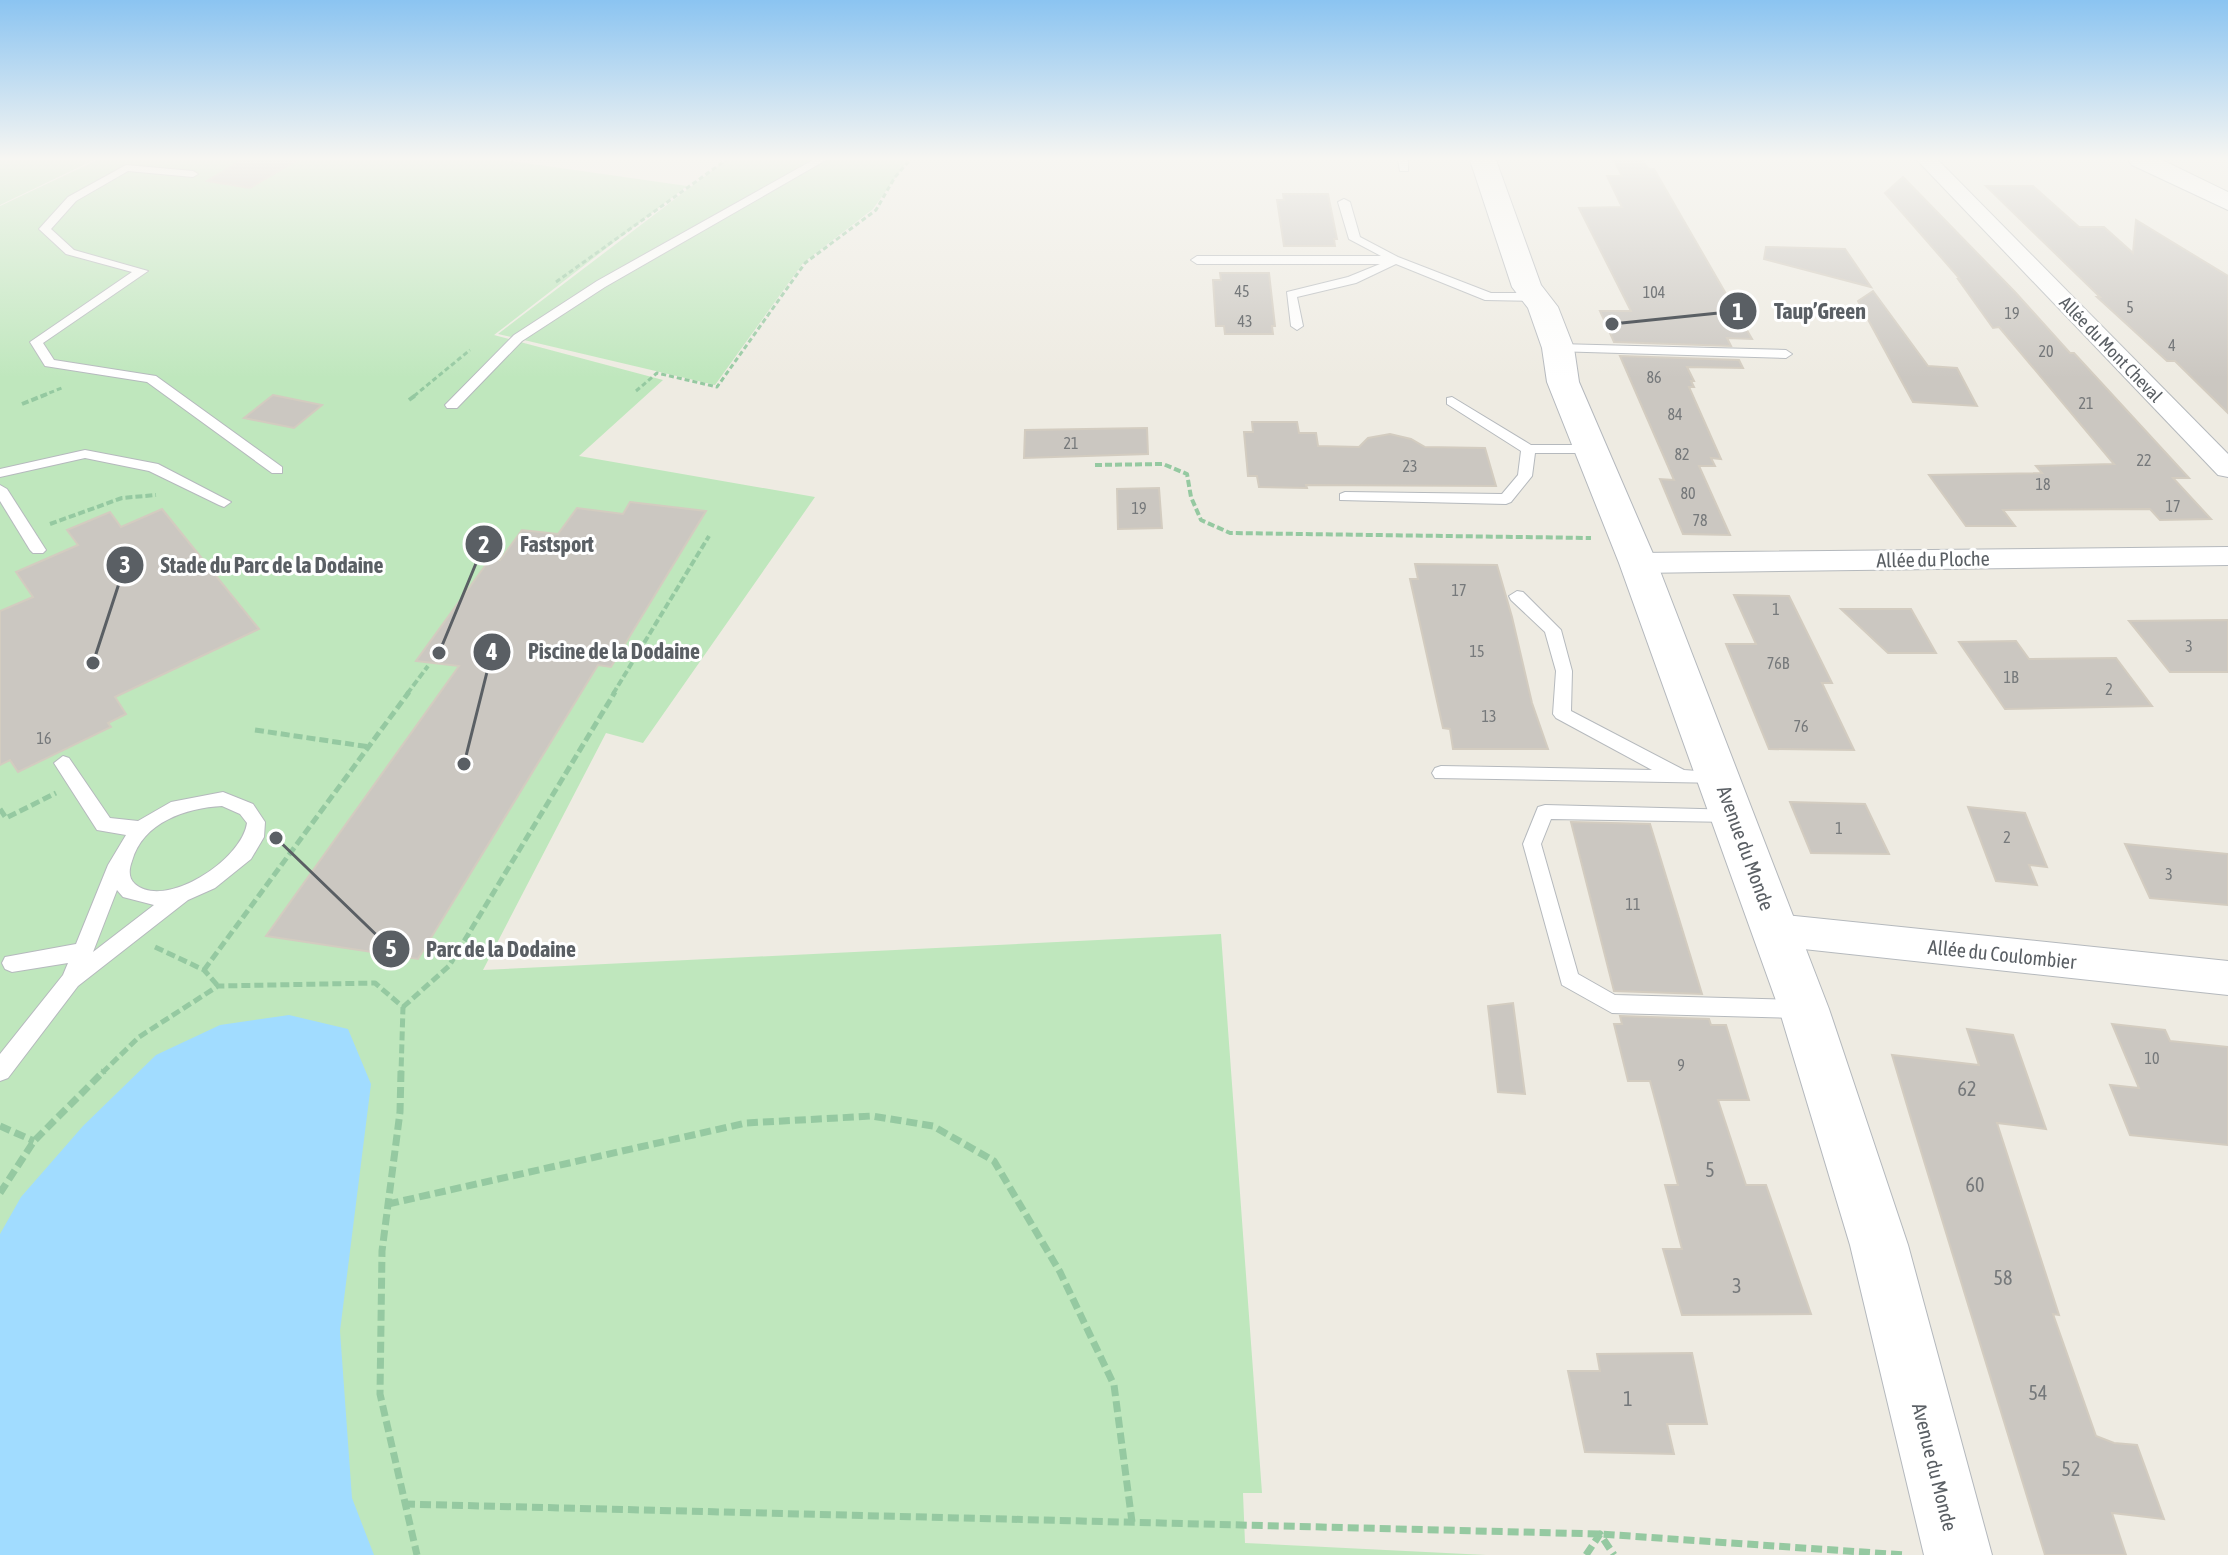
<svg xmlns="http://www.w3.org/2000/svg" width="2228" height="1555" font-family="'Asap Condensed',sans-serif">
<style>
.green{fill:#bfe7bd}
.water{fill:#a1dcff}
.building{fill:#cbc7c1;stroke:#d3ccc0;stroke-width:2}
.lines{fill:none;stroke-linecap:round;stroke-linejoin:round}
.lane-casing{stroke:#b5b9bd;stroke-width:2}
.street-casing{stroke:#b5b9bd;stroke-width:2}
.secondary-casing{stroke:#b4b8bd;stroke-width:2}
.path-far3{stroke:#95c9a1;stroke-width:3;stroke-dasharray:5 3;stroke-linecap:butt}
.path-far2{stroke:#95c9a1;stroke-width:4;stroke-dasharray:7 3;stroke-linecap:butt}
.path-far1{stroke:#95c9a1;stroke-width:5;stroke-dasharray:9 4;stroke-linecap:butt}
.path{stroke:#95c9a1;stroke-width:7;stroke-dasharray:11 5;stroke-linecap:butt}
.lane{fill:#fff;fill-rule:evenodd}
.street{fill:#fff;fill-rule:evenodd}
.secondary{fill:#fff;fill-rule:evenodd}
.labels{text-anchor:middle;dominant-baseline:central;stroke-width:6;stroke-linejoin:round;paint-order:stroke}
.number-label{font-size:16px;fill:#76797b}
.far-street-label{font-size:18px;fill:#5a5f64;stroke:#fff}
.street-label{font-size:20px;fill:#5a5f64;stroke:#fff}
.near-number-label{font-size:20px;fill:#76797b}
.leader{fill:none;stroke:#5a5f64;stroke-width:3}
.callout-dot{fill:#5a5f64;stroke:#fff;stroke-width:3}
.mark-label{font-size:24px;text-anchor:middle;font-weight:bold;fill:#fff}
.callout-label{font-size:22px;text-anchor:middle;font-weight:bold;fill:#5a5f64;stroke:#fff;stroke-width:6;stroke-linejoin:round;paint-order:stroke}
</style>
<rect width="100%" height="100%" fill="#eeebe2"/>
<g class="green">
<path d="M0,160H94L0,205Z"/>
<path d="M97,160H505L687,186L494,335L663,380L579,456L815,497L643,743L606,733L483,970L1221,934L1262,1493H1243L1245,1543L1486,1555H0V206Z"/>
<path d="M726,160H908L873,209L803,263L715,385L498,334Z"/>
</g>
<path class="water" d="M289,1015L348,1029L371,1084L340,1331L352,1498L374,1555H0V1234L21,1197L83,1126L156,1055L220,1025Z"/>
<g class="building">
<path d="M242,160H297L250,188L207,181Z"/>
<path d="M1614,160H1642L1649,169H1654L1752,339L1727,338L1731,346L1614,342L1600,311H1631L1579,208L1622,207L1607,176H1622Z"/>
<path d="M1903,177L2015,292L2070,353H2074L2189,478H2173L2211,519L2160,520L2150,509L2003,510L2015,526H1966L1929,475L2042,473L2036,466L2114,464L1999,327L1993,328L1958,279H1960L1885,193Z"/>
<path d="M1986,186H2033L2079,227H2104L2133,253L2136,220L2228,276V413L2175,361H2167L2097,297H2100Z"/>
<path d="M1283,194H1328L1337,239H1334L1335,246H1284L1277,200H1284Z"/>
<path d="M1766,247L1845,249L1871,287L1764,259Z"/>
<path d="M1220,273H1269L1275,326H1272L1273,334H1225L1224,326H1216L1213,280H1221Z"/>
<path d="M1873,291L1928,366L1957,368L1977,406L1913,402L1858,301Z"/>
<path d="M1620,356L1739,360L1743,368L1687,367L1694,381H1691L1694,387H1689L1721,459L1711,458L1715,466H1699L1730,535L1683,534L1660,479L1674,480Z"/>
<path d="M273,395L322,405L294,428L244,418Z"/>
<path d="M1252,422H1297L1299,433H1316L1318,446L1359,447L1368,438L1390,434L1411,439L1425,447L1485,448L1496,486L1306,485L1307,488L1259,487L1257,476H1248L1244,432H1253Z"/>
<path d="M1147,428L1148,454L1024,458L1025,430Z"/>
<path d="M1159,488L1162,528L1118,529L1117,489Z"/>
<path d="M630,502L706,511L611,667L598,665L418,959L266,936L459,666L416,661L490,559L500,560L522,530L558,534L577,508L623,514Z"/>
<path d="M162,509L259,629L115,697L126,714L108,723L111,727L18,772L10,760L0,765V611L33,597L16,572L78,545L67,530L110,512L121,527Z"/>
<path d="M1415,564L1497,565L1512,617L1532,703L1548,749H1453L1450,729L1443,728L1410,579H1418Z"/>
<path d="M1734,595L1789,596L1832,683H1822L1854,750L1769,749L1726,644H1756Z"/>
<path d="M1841,609H1911L1936,653H1888Z"/>
<path d="M2228,620V672H2170L2129,621Z"/>
<path d="M2016,641L2029,659L2116,658L2152,706L2005,709L1959,642Z"/>
<path d="M1790,802L1865,804L1889,854L1811,853Z"/>
<path d="M1968,807L2025,813L2047,867L2029,865L2037,885L1996,881Z"/>
<path d="M1571,822L1650,824L1702,994L1614,991Z"/>
<path d="M2125,844L2228,854V905L2150,898Z"/>
<path d="M1513,1003L1525,1094L1498,1092L1488,1006Z"/>
<path d="M1620,1016L1709,1019L1711,1025H1726L1749,1100H1718L1746,1185H1766L1811,1314L1682,1315L1663,1249H1682L1665,1185H1678L1650,1081H1628L1614,1024H1622Z"/>
<path d="M2112,1024L2165,1030L2170,1041L2228,1047V1145L2130,1135L2110,1085L2139,1088Z"/>
<path d="M1967,1029L2013,1035L2046,1129L1997,1123L2059,1315L2053,1314L2096,1436L2114,1443L2137,1445L2164,1519L2112,1513L2126,1555H2045L1909,1112L1892,1055L1979,1065Z"/>
<path d="M1692,1353L1707,1424H1667L1674,1454L1585,1452L1568,1371H1600L1597,1354Z"/>
</g>
<g class="lines">
<defs>
<g id="lane">
<path d="M813,160H826L605,287L522,341L457,408H447L445,405L514,335L597,281Z"/>
<path d="M1398,160H1408V171H1400Z"/>
<path d="M126,165L193,171L198,174L193,177L128,171L76,201L51,229L74,250L148,271L43,343L54,360L156,376L282,467V473H272L147,382L45,366L30,342L132,272L66,254L39,229L68,197Z"/>
<path d="M1344,199L1350,202L1360,237L1398,257L1491,293H1535L1541,297L1535,301L1485,300L1396,264L1356,283L1297,297L1303,326L1297,330L1291,326L1287,292L1348,277L1380,264H1197L1191,260L1197,256H1381L1349,239L1338,202Z"/>
<path d="M1558,344L1786,350L1792,354L1786,358L1553,351V345Z"/>
<path d="M1452,397L1531,445H1589L1596,449L1589,453H1535L1532,476L1511,502L1506,504L1340,500V494L1345,492L1502,494L1518,475L1521,451L1447,404V398Z"/>
<path d="M85,450L158,464L231,502L224,507L219,505L149,471L85,458L0,477V469Z"/>
<path d="M0,485L7,489L46,550L43,553H33L30,550L0,501Z"/>
<path d="M1517,591L1523,592L1561,630L1572,671L1571,711L1684,770L1724,773L1727,778L1724,783L1435,778L1432,773L1435,768L1441,766L1652,770L1556,718L1553,714L1556,671L1545,632L1511,600L1509,596Z"/>
<path d="M63,756L69,758L110,818L138,821L171,802L223,792L253,804L265,822L264,837L251,859L215,888L188,900L78,986L8,1078L0,1081V1054L63,975L68,963L12,972L5,969L2,963L5,957L76,944L108,865L126,835L97,830L54,763ZM222,806L240,814L247,823C242,860 165,910 135,884C128,878 129,869 132,861C143,822 186,808 222,806ZM117,890L123,897L154,905L93,952Z"/>
<path d="M1545,805L1739,810L1741,815L1739,820L1732,822L1551,819L1541,844L1578,974L1615,995L1801,1000L1808,1002L1811,1009L1808,1016L1801,1018L1612,1013L1562,985L1523,844L1538,807Z"/>
</g>
<g id="street">
<path d="M1917,160H1938L2228,454V477L2218,475Z"/>
<path d="M2228,547V565L1638,573L1628,570L1623,563L1628,556L1638,553Z"/>
<path d="M1776,914L2228,961V995L1776,946L1763,941L1757,930L1763,919Z"/>
</g>
<g id="secondary">
<path d="M1470,160H1496L1541,285L1558,307L1574,348L1579,382L1657,563L1829,1009L1908,1245L1992,1555H1924L1850,1245L1779,1009L1619,563L1547,382L1542,348L1528,308L1512,287Z"/>
<path d="M2128,160H2162L2228,192V210L2132,165Z"/>
</g>
</defs>
<use href="#lane" class="lane-casing"/>
<use href="#street" class="street-casing"/>
<use href="#secondary" class="secondary-casing"/>
<g class="path-far3">
<path d="M556,282L726,160"/>
<path d="M636,391L657,373L717,387L805,263L876,210L895,177L910,160"/>
<path d="M42,396L64,387"/>
<path d="M414,396L470,350"/>
</g>
<g class="path-far2">
<path d="M409,400L417,394"/>
<path d="M22,404L47,394"/>
<path d="M1095,465L1163,464L1187,474L1191,497L1201,520L1230,533L1591,538"/>
<path d="M50,524L122,498L156,495"/>
<path d="M407,694L428,666"/>
<path d="M613,694L709,536"/>
</g>
<g class="path-far1">
<path d="M255,730L370,747"/>
<path d="M0,809L6,818L56,793"/>
<path d="M155,947L204,970L218,986"/>
<path d="M204,970L409,692"/>
<path d="M403,1007L449,966L615,692"/>
<path d="M102,1073L139,1037L218,986L375,983L403,1007L401,1073"/>
</g>
<g class="path">
<path d="M401,1071L400,1112L382,1251L380,1394L417,1555"/>
<path d="M0,1126L34,1141"/>
<path d="M0,1193L34,1141L104,1071"/>
<path d="M388,1204L746,1123L872,1116L933,1126L994,1161L1060,1272L1114,1385L1132,1522"/>
<path d="M404,1504L1600,1534L1906,1555"/>
<path d="M1586,1555L1600,1534L1614,1555"/>
</g>
<use href="#lane" class="lane"/>
<use href="#street" class="street"/>
<use href="#secondary" class="secondary"/>
</g>
<linearGradient id="sky" x2="0" y2="1"><stop stop-color="#8bc4f1"/><stop offset="0.42" stop-color="#f7f6f2"/><stop offset="1" stop-color="#f7f6f2" stop-opacity="0"/></linearGradient>
<rect width="2228" height="378" fill="url(#sky)"/>
<g class="labels">
<g class="number-label">
<text x="1242" y="291">45</text>
<text x="1654" y="292">104</text>
<text x="2130" y="307">5</text>
<text x="2012" y="313">19</text>
<text x="1245" y="321">43</text>
<text x="2172" y="345">4</text>
<text x="2046" y="351">20</text>
<text x="1654" y="377">86</text>
<text x="2086" y="403">21</text>
<text x="1675" y="414">84</text>
<text x="1071" y="443">21</text>
<text x="1682" y="454">82</text>
<text x="2144" y="460">22</text>
<text x="1410" y="466">23</text>
<text x="2043" y="484">18</text>
<text x="1688" y="493">80</text>
<text x="2173" y="506">17</text>
<text x="1139" y="508">19</text>
<text x="1700" y="520">78</text>
<text x="1459" y="590">17</text>
<text x="1776" y="609">1</text>
<text x="2189" y="646">3</text>
<text x="1477" y="651">15</text>
<text x="1778" y="663">76B</text>
<text x="2011" y="677">1B</text>
<text x="2109" y="689">2</text>
<text x="1489" y="716">13</text>
<text x="1801" y="726">76</text>
<text x="44" y="738">16</text>
<text x="1839" y="828">1</text>
<text x="2007" y="837">2</text>
<text x="2169" y="874">3</text>
<text x="1633" y="904">11</text>
<text x="2152" y="1058">10</text>
<text x="1681" y="1065">9</text>
</g>
<g class="far-street-label">
<text transform="translate(2111 349) rotate(46)">Allée du Mont Cheval</text>
</g>
<g class="street-label">
<text transform="translate(1933 559) rotate(-1)">Allée du Ploche</text>
<text transform="translate(1746 848) rotate(70)">Avenue du Monde</text>
<text transform="translate(2002 954) rotate(6)">Allée du Coulombier</text>
<text transform="translate(1935 1467) rotate(76)">Avenue du Monde</text>
</g>
<g class="near-number-label">
<text x="1967" y="1088">62</text>
<text x="1710" y="1169">5</text>
<text x="1975" y="1184">60</text>
<text x="2003" y="1277">58</text>
<text x="1737" y="1285">3</text>
<text x="2038" y="1392">54</text>
<text x="1628" y="1398">1</text>
<text x="2071" y="1468">52</text>
</g>
</g>
<path class="leader" d="M1612 324L1738 311M439 653L484 544M93 663L125 565M464 764L492 652M276 838L391 949"/>
<g class="callout-dot">
<circle cx="1612" cy="324" r="8"/>
<circle cx="439" cy="653" r="8"/>
<circle cx="93" cy="663" r="8"/>
<circle cx="464" cy="764" r="8"/>
<circle cx="276" cy="838" r="8"/>
<circle cx="1738" cy="311" r="20"/>
<circle cx="484" cy="544" r="20"/>
<circle cx="125" cy="565" r="20"/>
<circle cx="492" cy="652" r="20"/>
<circle cx="391" cy="949" r="20"/>
</g>
<g class="mark-label">
<text x="1738" y="320">1</text>
<text x="484" y="553">2</text>
<text x="125" y="573">3</text>
<text x="492" y="660">4</text>
<text x="391" y="957">5</text>
</g>
<g class="callout-label">
<text x="1820" y="319">Taup’Green</text>
<text x="557" y="552">Fastsport</text>
<text x="272" y="573">Stade du Parc de la Dodaine</text>
<text x="614" y="659">Piscine de la Dodaine</text>
<text x="501" y="957">Parc de la Dodaine</text>
</g>
</svg>
